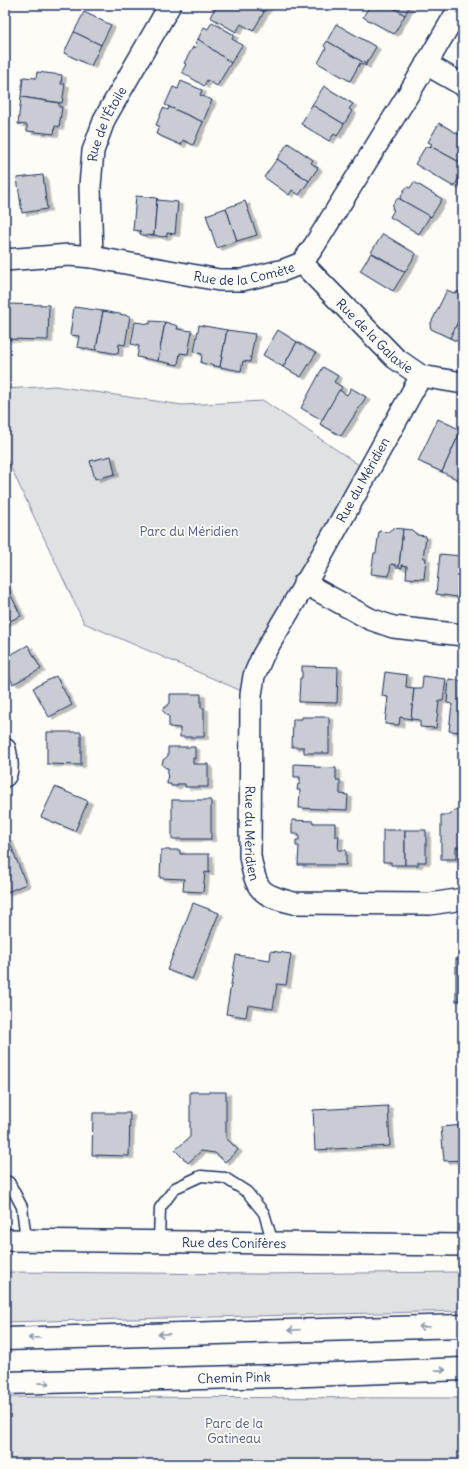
<svg xmlns="http://www.w3.org/2000/svg" width="468" height="1469" font-family="Delius,sans-serif">
<style>
.green{fill:#e0e1e3;stroke:#7e88a0}
.building{fill:#c9ccd3;stroke:#1b2f5e;filter:url(#shadow)}
.lines{fill:none;stroke-linecap:round;stroke-linejoin:round}
.lane-casing{stroke:#1b2f5e;stroke-width:13}
.street-casing{stroke:#1b2f5e;stroke-width:24}
.secondary-casing{stroke:#1b2f5e;stroke-width:25}
.lane{stroke:#fdfcf7;stroke-width:10}
.street{stroke:#fdfcf7;stroke-width:21}
.secondary{stroke:#fdfcf7;stroke-width:22}
.oneway{stroke:#8c96aa}
.labels{text-anchor:middle;dominant-baseline:central;stroke-width:3.5;stroke-linejoin:round;paint-order:stroke}
.street-label{font-size:13px;fill:#1b2f5e;stroke:#fdfcf7}
.park-label{font-size:13px;fill:#4c5c7f;stroke:#fdfcf7}
</style>
<defs>
<filter id="shadow"><feDropShadow dx="4.5" dy="2.5" stdDeviation="0" flood-color="#0004"/></filter>
</defs>
<rect width="100%" height="100%" fill="#fdfcf7"/>
<filter id="ink" filterUnits="userSpaceOnUse"><feTurbulence type="fractalNoise" baseFrequency=".025" numOctaves="2"/><feDisplacementMap in="SourceGraphic" scale="8" xChannelSelector="R" yChannelSelector="G"/><feConvolveMatrix kernelMatrix="1 2 1 2 8 2 1 2 1" color-interpolation-filters="sRGB"/></filter>
<g filter="url(#ink)">
<g class="green">
<path d="M55,386L182,405L264,401L368,471L251,695L84,623L5,455V389Z"/>
<path d="M5,1272L257,1274L463,1272V1311L5,1322Z"/>
<path d="M5,1397L463,1398V1464H5Z"/>
</g>
<g class="building">
<path d="M217,5H253L264,12L253,31L241,24L236,32L210,17Z"/>
<path d="M253,5H269L264,12Z"/>
<path d="M370,5H389L405,15L394,34L363,17Z"/>
<path d="M389,5H410L405,15Z"/>
<path d="M84,12L111,25L101,45L74,32Z"/>
<path d="M212,22L234,35L232,39L242,45L231,63L198,39L204,27L208,29Z"/>
<path d="M336,24L376,47L366,64L327,41Z"/>
<path d="M74,32L101,45L91,66L64,53Z"/>
<path d="M198,39L231,63L217,86L207,80L204,86L182,72L186,64L184,63L193,47L195,48L197,45L195,43Z"/>
<path d="M327,41L366,64V66L360,63L350,81L318,63L326,48L324,46Z"/>
<path d="M37,72L62,75L61,84H65L62,103L21,97L23,77L36,78Z"/>
<path d="M181,81L202,90L200,95L212,100L203,122L165,105L173,87L178,89Z"/>
<path d="M324,86L353,104L349,109L352,111L344,124L312,105Z"/>
<path d="M21,97L59,103V107H62L59,127L55,126L54,134L27,131V125L18,124Z"/>
<path d="M312,105L344,124L337,136L334,134L329,141L301,124Z"/>
<path d="M169,107L203,122L193,145L183,140L181,145L156,134L159,126L156,125L163,108L168,110Z"/>
<path d="M439,123L463,137V164L430,146L432,144L428,142Z"/>
<path d="M288,143L313,160L311,163L318,168L309,181L277,159Z"/>
<path d="M426,146L429,147L430,146L463,164V171L454,187L415,164Z"/>
<path d="M277,159L309,181L299,195L292,190L289,195L264,177Z"/>
<path d="M43,175L47,209L22,213L17,178Z"/>
<path d="M414,182L442,199L431,217L400,199L404,190L407,187L410,188Z"/>
<path d="M136,196L157,198L154,235L145,236L140,234L141,231L133,230Z"/>
<path d="M157,198V200L178,202L175,234L167,233V236L162,237L154,235Z"/>
<path d="M398,198L430,216L419,234L390,217L394,210L392,209L393,204Z"/>
<path d="M245,201L257,235L237,241L226,208Z"/>
<path d="M226,208L237,241L217,248L206,215Z"/>
<path d="M383,234L416,254L405,272L371,252Z"/>
<path d="M371,253L405,272L393,291L360,271Z"/>
<path d="M447,290L454,293L463,290V312L450,338L431,329L430,325Z"/>
<path d="M5,304L49,305L48,340L5,339Z"/>
<path d="M74,307L103,311L96,350L77,347L79,336L70,335Z"/>
<path d="M103,311L130,316L125,345L119,344L118,354L96,350Z"/>
<path d="M463,312V344L450,338Z"/>
<path d="M150,321L165,322L158,361L137,357L139,346L131,344L135,322L150,324Z"/>
<path d="M165,322L178,326L177,329L192,331L188,354L180,353L178,365L158,361Z"/>
<path d="M199,325L227,330L220,367L201,363L202,354L194,352Z"/>
<path d="M227,330L255,334L250,362L243,361L241,371L220,367Z"/>
<path d="M278,330L297,342L283,367L263,355Z"/>
<path d="M297,342L316,353L301,377L283,367Z"/>
<path d="M323,367L338,376L334,382L342,387L322,420L301,408Z"/>
<path d="M351,388L366,397L341,436L320,424L339,390L347,395Z"/>
<path d="M438,419L461,430L442,472L418,461Z"/>
<path d="M461,430H463V482L442,472Z"/>
<path d="M111,456L115,474L95,479L90,461Z"/>
<path d="M393,528L403,529L399,567H396V565L391,564L389,576L371,574L374,553H376L379,531L388,532Z"/>
<path d="M403,529L412,530L417,535L426,536L423,558H426L424,579L406,578L407,566L402,565V568L399,567Z"/>
<path d="M440,554L461,556L457,597L436,594Z"/>
<path d="M461,556L463,557V598L457,597Z"/>
<path d="M5,583L21,616L5,623Z"/>
<path d="M28,645L41,669L13,684L5,668V658Z"/>
<path d="M302,666L338,667L337,703L299,702L300,678H302Z"/>
<path d="M385,672L407,675L406,687L414,688L411,719L400,717L399,725L385,724L388,697L382,696Z"/>
<path d="M56,676L72,705L49,717L33,688Z"/>
<path d="M423,676L446,679L443,701H439L436,728L420,727V720L411,719L414,688H422Z"/>
<path d="M449,679L463,681V732L449,731L452,704L447,703Z"/>
<path d="M170,694H201V708H204V737H180V728L169,727V717L162,710L170,703Z"/>
<path d="M302,717H329V753H304V747H292L293,719H302Z"/>
<path d="M47,732H81V765L47,764Z"/>
<path d="M168,747H195V759L193,758V764H208V787H185V784H177V786H171V784H167L168,768H166L162,765L163,760L168,756Z"/>
<path d="M294,764L314,765V767L336,768V780H340V794L348,795L347,810L299,808L300,790H297L298,784H300V777H294Z"/>
<path d="M55,787L88,801L75,831L41,817Z"/>
<rect x="172" y="800" width="39" height="39"/>
<path d="M455,810H463V849H462L461,847H456V859H441V815H450Z"/>
<path d="M292,820L313,821V823H335V836H339L338,850H346V865H298L299,846H296V840H299V834H292Z"/>
<path d="M383,830H405V865H391V862H383Z"/>
<path d="M405,830H426V862H418V865H405Z"/>
<path d="M8,838L26,884L5,893V840Z"/>
<path d="M161,850H180V854H209V873L205,872L203,892L183,891L184,879L160,878Z"/>
<path d="M193,903L219,913L192,979L167,970Z"/>
<path d="M271,951L291,954L286,985L277,984L273,1009L248,1005L246,1017L226,1014L236,955L270,960Z"/>
<rect x="456" y="959" width="7" height="42"/>
<path d="M190,1092H226V1138L238,1150L225,1162L215,1153L201,1151L188,1163L175,1150L190,1137Z"/>
<path d="M388,1106L390,1146L315,1150L313,1110Z"/>
<path d="M93,1113H130L129,1156L92,1155Z"/>
<path d="M463,1125V1160L444,1161L441,1127Z"/>
</g>
<g class="lines">
<defs>
<g id="lane">
<path d="M5,1181L9,1182L22,1207L26,1240"/>
<path d="M159,1241L160,1208L175,1188L201,1176L225,1178L247,1192L264,1213L273,1243"/>
</g>
<g id="street">
<path d="M426,64L463,85"/>
<path id="s1" d="M92,257L90,186L93,151L105,118L170,5"/>
<path id="s2" d="M5,260L69,255L92,257L219,280H242L284,270L302,263L314,246L414,85L461,5"/>
<path id="s3" d="M302,263L395,358L421,376L463,383"/>
<path id="s4" d="M421,376L318,562L263,655L254,676L251,695L250,856C256,891 260,895 294,903L430,904L463,899"/>
<path d="M304,583L370,619L393,627L463,635"/>
<path d="M5,749C7,757 9,768 5,776"/>
<path id="s5" d="M5,1240L463,1245"/>
</g>
<g id="secondary">
<path d="M5,1339L463,1326"/>
<path id="s6" d="M5,1383L283,1376L463,1369"/>
</g>
</defs>
<use href="#lane" class="lane-casing"/>
<use href="#street" class="street-casing"/>
<use href="#secondary" class="secondary-casing"/>
<use href="#lane" class="lane"/>
<use href="#street" class="street"/>
<use href="#secondary" class="secondary"/>
</g>
<defs><path id="oneway-shaft" d="M-6 0H5M1.5-3L5.5 0L1.5 3" fill="none" stroke-width="1.6" stroke-linecap="round" stroke-linejoin="round"/></defs>
<g class="oneway">
<use href="#oneway-shaft" transform="translate(424 1327) rotate(178)"/>
<use href="#oneway-shaft" transform="translate(294 1330) rotate(178)"/>
<use href="#oneway-shaft" transform="translate(164 1334) rotate(178)"/>
<use href="#oneway-shaft" transform="translate(34 1338) rotate(178)"/>
<use href="#oneway-shaft" transform="translate(440 1370) rotate(-2)"/>
<use href="#oneway-shaft" transform="translate(44 1383) rotate(-1)"/>
</g>
</g>
<g class="labels">
<g class="street-label">
<text stroke="none"><textPath href="#s1" startOffset="136">Rue de l'Étoile</textPath></text>
<text stroke="none"><textPath href="#s2" startOffset="242">Rue de la Comète</textPath></text>
<text stroke="none"><textPath href="#s3" startOffset="103">Rue de la Galaxie</textPath></text>
<text transform="translate(363 480) rotate(-61)">Rue du Méridien</text>
<text stroke="none"><textPath href="#s4" startOffset="501">Rue du Méridien</textPath></text>
<text stroke="none"><textPath href="#s5" startOffset="229">Rue des Conifères</textPath></text>
<text stroke="none"><textPath href="#s6" startOffset="229">Chemin Pink</textPath></text>
</g>
<g class="park-label">
<text x="189" y="531">Parc du Méridien</text>
<text x="234" y="1423">Parc de la<tspan x="234" dy="15">Gatineau</tspan></text>
</g>
</g>
<rect width="468" height="1469" fill="none" stroke="#fdfcf7" stroke-width="20"/>
<rect x="10" y="10" width="448" height="1449" fill="none" stroke="#1b2f5e" stroke-width="1.5" filter="url(#ink)"/>
</svg>
